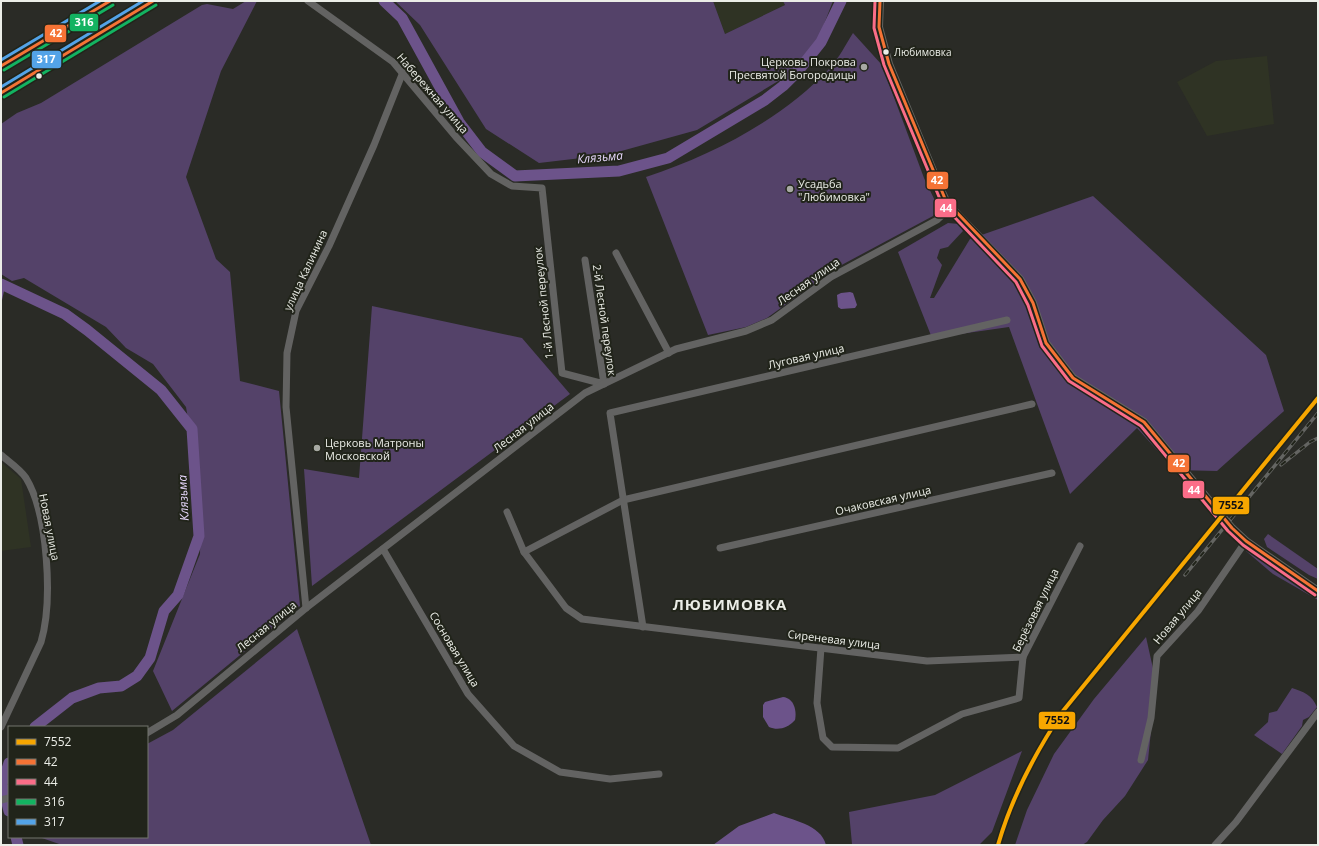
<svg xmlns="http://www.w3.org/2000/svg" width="1319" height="846" font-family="'Open Sans',sans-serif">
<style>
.built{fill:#2f3324}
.green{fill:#544269}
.water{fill:#6c538a}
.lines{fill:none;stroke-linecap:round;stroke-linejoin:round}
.stream{stroke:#6c538a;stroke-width:2}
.river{stroke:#6c538a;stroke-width:11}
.minor{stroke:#636362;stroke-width:7}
.major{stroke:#636461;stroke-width:8}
.highway{stroke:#60615d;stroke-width:10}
.rail-casing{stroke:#646562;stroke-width:3.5}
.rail{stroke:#21241a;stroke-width:2;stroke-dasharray:6;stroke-linecap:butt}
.bus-1-casing{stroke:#21241a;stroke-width:6}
.bus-2-casing{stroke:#21241a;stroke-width:6}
.bus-3-casing{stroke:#21241a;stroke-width:6}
.bus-4-casing{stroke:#21241a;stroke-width:6}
.bus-1{stroke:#f57335;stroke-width:3}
.bus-2{stroke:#fb6d88;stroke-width:3}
.bus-3{stroke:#13b361;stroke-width:3}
.bus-4{stroke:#53a3e8;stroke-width:3}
.rail-1-casing{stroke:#21241a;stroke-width:7}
.rail-1{stroke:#f7a600;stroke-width:4}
.bus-dot{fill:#ebede7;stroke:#21241a;stroke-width:1.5}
.poi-dot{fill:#a7a9a3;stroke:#21241a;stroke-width:1.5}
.labels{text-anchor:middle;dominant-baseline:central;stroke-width:4;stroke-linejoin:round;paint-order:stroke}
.bus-label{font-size:10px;fill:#ebede7;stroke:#21241a;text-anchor:start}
.poi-label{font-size:11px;fill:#ebede7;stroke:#21241a;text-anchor:start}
.street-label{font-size:11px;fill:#ebede7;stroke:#21241a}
.water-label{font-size:12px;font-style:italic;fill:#e5d6fa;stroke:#21241a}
.district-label{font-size:15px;font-weight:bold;letter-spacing:1px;fill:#ebede7;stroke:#21241a}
.line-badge{stroke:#21241a;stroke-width:1.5}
.badge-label{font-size:11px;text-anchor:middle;font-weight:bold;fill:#fff}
.pale-badge-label{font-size:11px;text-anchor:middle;font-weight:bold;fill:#111}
</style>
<rect width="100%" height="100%" fill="#2a2b26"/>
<g class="built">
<path d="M713,1H783L785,5L725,34Z"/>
<path d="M1267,56L1274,124L1207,136L1177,82L1216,61Z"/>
<path d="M1,462L21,479L31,547L1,551Z"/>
</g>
<g class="green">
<path d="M246,1H257L221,71L186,177L216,259L230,272L240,381L279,391L300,606L172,711L153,671L200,554L201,495L186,407L153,364L126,348L106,327L24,278L12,281L1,274V124L17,113L41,103L202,5L207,4L233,9Z"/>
<path d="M395,1H713L725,34L785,5L783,1H833L817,42L785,77L697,130L607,155L539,163L486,129L420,25Z"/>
<path d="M853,33L882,65L924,178L938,207L933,216L836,268L767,318L746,327L708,335L646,177C713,155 781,120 830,68C839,58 846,44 853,33Z"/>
<path d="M1093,196L1266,355L1284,411L1217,471L1175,470L1137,428L1070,494L1009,327L932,338L898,252L948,223L959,224L963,231L948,247L940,249L937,258L942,265L930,298H934L970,239Z"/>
<path d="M372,306L522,338L570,394L312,586L304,469L359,478Z"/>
<path d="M1268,534L1318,569V579L1309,575L1267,547L1264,539Z"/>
<path d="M1246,546L1318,593V600L1273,574L1246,551Z"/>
<path d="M297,629L371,845H62L39,837H147V744L173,730Z"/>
<path d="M1146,637L1156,682L1148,760L1125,796L1103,820L1087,842L1082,845H1015L1027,810L1054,754L1094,699Z"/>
<path d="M1292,688C1304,692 1312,695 1317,707L1309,717L1303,720L1302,726L1282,754L1254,735L1268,722L1269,713L1277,711Z"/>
<path d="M1022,751L992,832L979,845L852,844L849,812L935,795Z"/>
</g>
<g class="water">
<path d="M850,292L853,293L857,305L855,308L841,309L838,307L837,295L841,293Z"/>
<path d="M783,697C794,698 797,711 795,720C788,728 778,731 769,727L763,717V705L765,702Z"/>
<path d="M774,813C791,820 821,824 826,845H713L739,826Z"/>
</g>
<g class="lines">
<path class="stream" d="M1,300L4,286"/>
<g class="river">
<path d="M384,1L402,18L459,122L482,152L515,176L619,171L668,158L765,100L783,86L798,71L821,42L841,1"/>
<path d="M1,284L65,314L87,330L161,390L192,429L199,536L178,595L164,611L150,658L137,676L121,686L99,688L72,698L35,727"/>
<path d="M9,763L2,784L9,811"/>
<path d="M16,837L18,845"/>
</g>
<g class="minor">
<path d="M308,1L393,62L456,137L491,174L512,186L542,188L562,373L604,384L585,260"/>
<path d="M616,253L669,353"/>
<path d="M1,455C9,462 20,469 26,478C48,514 53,601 41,642L1,727"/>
<path d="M507,512L524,552L566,608L582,619L927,661L1023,657"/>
<path d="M720,548L1052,473"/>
<path d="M383,549L468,694L514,746L560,772L610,779L659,774"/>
<path d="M524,552L623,500L1032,404"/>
<path d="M306,608L286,407L287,353L296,311L329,246L374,145L403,72"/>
<path d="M643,627L610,413L1007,320"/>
<path d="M821,648L817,703L823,738L832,747L898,748L962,714L1019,698L1023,657L1080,546"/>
<path d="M147,733L177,715L306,608L585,393L676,349L746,331L772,320L831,277L937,220L951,207"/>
<path d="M1141,760L1151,718L1157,656L1198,611L1246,541"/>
<path d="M1,800L9,798"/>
<path d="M1215,845L1236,822L1318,712"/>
</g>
<path class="major" d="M880,1L879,27L889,64L941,190L946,201L959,216L1020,279L1033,303L1046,343L1073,378L1144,422L1232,528L1246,541L1318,591"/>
<g class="highway">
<path d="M1,66L110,1"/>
<path d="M1,93L153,1"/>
</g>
<defs>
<g id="rail">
<path d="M1281,465L1310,442L1318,438"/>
<path d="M1185,575L1318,413"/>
</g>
</defs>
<use href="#rail" class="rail-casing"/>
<use href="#rail" class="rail"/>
<defs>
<g id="bus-1">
<path d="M880,1L879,27L889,64L946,201L1020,279L1033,303L1046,343L1073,378L1144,422L1232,528L1246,541L1318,591"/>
<path d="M1,66L110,1"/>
<path d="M1,93L153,1"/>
</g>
<path id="bus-2" d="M875,1L874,28L884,65L942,204L1016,282L1028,305L1042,346L1069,381L1141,426L1228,531L1243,545L1315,595"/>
<g id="bus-3">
<path d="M4,70L113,5"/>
<path d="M4,97L156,5"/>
</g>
<g id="bus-4">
<path d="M1,60L100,1"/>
<path d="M1,87L143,1"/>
</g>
</defs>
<use href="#bus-1" class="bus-1-casing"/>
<use href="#bus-2" class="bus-2-casing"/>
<use href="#bus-3" class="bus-3-casing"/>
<use href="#bus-4" class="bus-4-casing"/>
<use href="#bus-1" class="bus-1"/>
<use href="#bus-2" class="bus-2"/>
<use href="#bus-3" class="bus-3"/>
<use href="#bus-4" class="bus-4"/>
<defs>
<path id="rail-1" d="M998,845C1012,796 1035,753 1063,711L1318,398"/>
</defs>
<use href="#rail-1" class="rail-1-casing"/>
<use href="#rail-1" class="rail-1"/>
</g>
<g class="bus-dot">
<circle cx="886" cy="52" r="3.5"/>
<circle cx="39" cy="76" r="3.5"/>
</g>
<g class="poi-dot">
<circle cx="864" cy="67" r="4"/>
<circle cx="790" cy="189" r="4"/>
<circle cx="317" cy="448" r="4"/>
</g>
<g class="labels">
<g class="bus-label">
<text x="894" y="52">Любимовка</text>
</g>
<g class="poi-label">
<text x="856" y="61" text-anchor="end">Церковь Покрова<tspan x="856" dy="13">Пресвятой Богородицы</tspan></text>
<text x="798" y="183">Усадьба<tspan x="798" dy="13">"Любимовка"</tspan></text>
<text x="325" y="442">Церковь Матроны<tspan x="325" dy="13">Московской</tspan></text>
</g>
<g class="street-label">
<text transform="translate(433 93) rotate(49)">Набережная улица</text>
<text transform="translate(305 270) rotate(-65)">улица Калинина</text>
<text transform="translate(808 281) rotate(-35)">Лесная улица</text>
<text transform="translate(543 303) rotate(-96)">1-й Лесной переулок</text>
<text transform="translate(605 320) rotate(82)">2-й Лесной переулок</text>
<text transform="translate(806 356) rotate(-13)">Луговая улица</text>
<text transform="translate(523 427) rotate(-38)">Лесная улица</text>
<text transform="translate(883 500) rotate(-13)">Очаковская улица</text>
<text transform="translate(50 527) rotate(79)">Новая улица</text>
<text transform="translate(1035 610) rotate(-64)">Берёзовая улица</text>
<text transform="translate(1177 616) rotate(-50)">Новая улица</text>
<text transform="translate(266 626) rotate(-39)">Лесная улица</text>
<text transform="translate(834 639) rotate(7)">Сиреневая улица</text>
<text transform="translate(455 649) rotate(59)">Сосновая улица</text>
</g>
<g class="water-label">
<text transform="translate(600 157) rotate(-5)">Клязьма</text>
<text transform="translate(183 498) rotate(-93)">Клязьма</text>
</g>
<g class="district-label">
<text x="730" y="604">ЛЮБИМОВКА</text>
</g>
</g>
<g class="line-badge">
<rect x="69" y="13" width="30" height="19" rx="4" fill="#13b361"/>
<rect x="44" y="24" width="23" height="19" rx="4" fill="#f57335"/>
<rect x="31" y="50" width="31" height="19" rx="4" fill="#53a3e8"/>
<rect x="926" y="171" width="23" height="19" rx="4" fill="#f57335"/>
<rect x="934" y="198" width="23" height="20" rx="4" fill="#fb6d88"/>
<rect x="1167" y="454" width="23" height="19" rx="4" fill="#f57335"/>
<rect x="1182" y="480" width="23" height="19" rx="4" fill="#fb6d88"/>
<rect x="1212" y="496" width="38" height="19" rx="4" fill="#f7a600"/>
<rect x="1038" y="711" width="38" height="19" rx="4" fill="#f7a600"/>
</g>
<g class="badge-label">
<text x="84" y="26">316</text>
<text x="56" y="37">42</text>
<text x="46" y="63">317</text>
<text x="937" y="184">42</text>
<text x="946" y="212">44</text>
<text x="1179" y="467">42</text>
<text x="1194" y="494">44</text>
</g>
<g class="pale-badge-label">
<text x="1231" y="509">7552</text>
<text x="1057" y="724">7552</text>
</g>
<rect width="1319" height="846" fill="none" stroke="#ebede7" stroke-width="4"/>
<rect x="8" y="726" width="140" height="112" fill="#21241a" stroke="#72746c"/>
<rect x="16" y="739" width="20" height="6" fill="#f7a600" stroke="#72746c"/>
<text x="44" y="746" font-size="12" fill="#ebede7">7552</text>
<rect x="16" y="759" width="20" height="6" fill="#f57335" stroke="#72746c"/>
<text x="44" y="766" font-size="12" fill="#ebede7">42</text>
<rect x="16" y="779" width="20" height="6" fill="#fb6d88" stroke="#72746c"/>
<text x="44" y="786" font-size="12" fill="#ebede7">44</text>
<rect x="16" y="799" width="20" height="6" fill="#13b361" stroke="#72746c"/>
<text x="44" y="806" font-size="12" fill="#ebede7">316</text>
<rect x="16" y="819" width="20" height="6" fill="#53a3e8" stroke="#72746c"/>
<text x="44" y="826" font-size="12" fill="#ebede7">317</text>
</svg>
